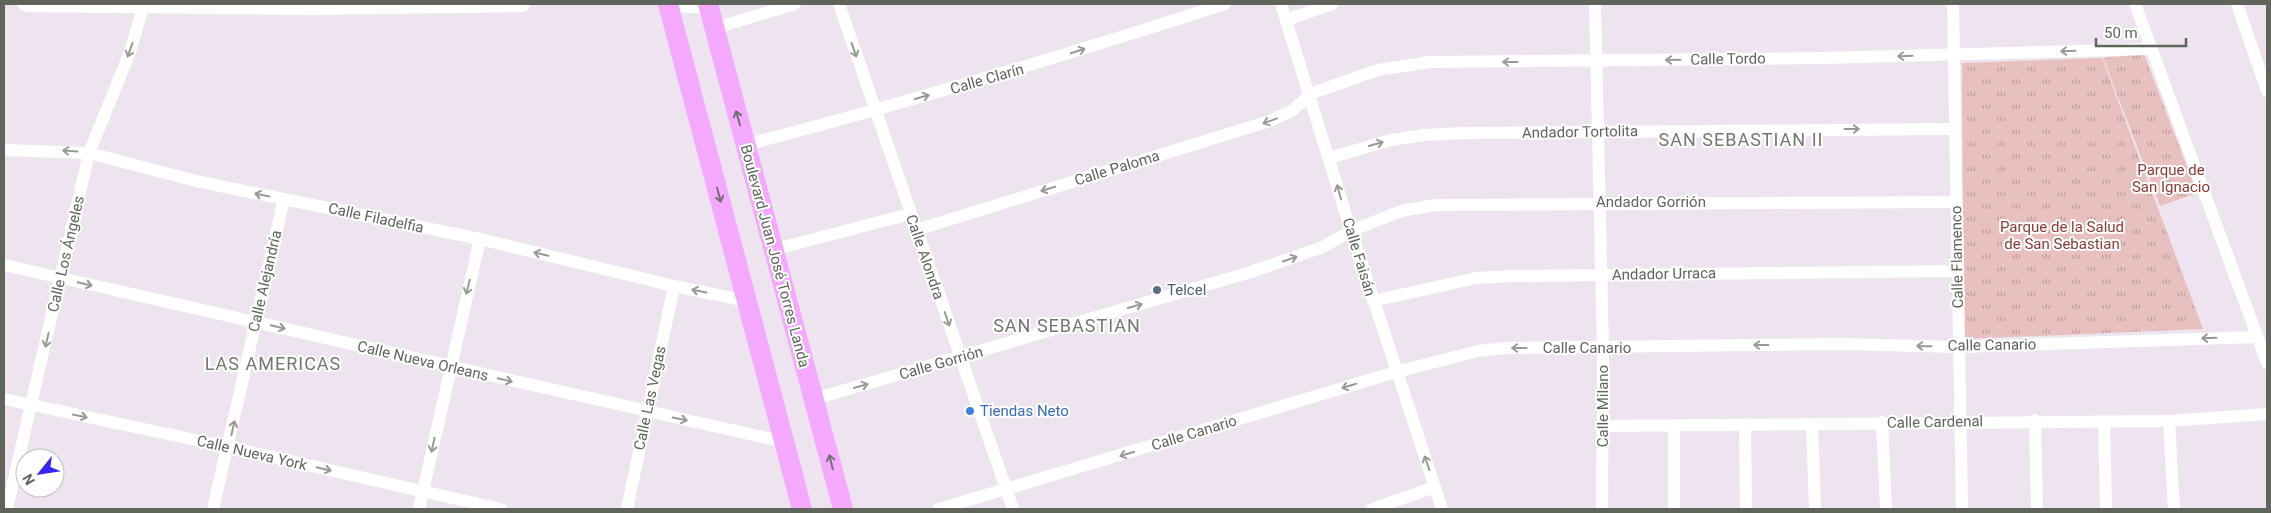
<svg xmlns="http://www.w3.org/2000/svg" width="2271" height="513" font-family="Roboto,sans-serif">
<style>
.park{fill:url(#park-tufts)}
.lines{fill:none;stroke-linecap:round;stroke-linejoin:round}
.minor{stroke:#fff;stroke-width:12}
.tertiary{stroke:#fff;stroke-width:16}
.primary{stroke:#f4a9ff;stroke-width:20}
.oneway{stroke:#989b95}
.oneway2{stroke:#766f74}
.service-dot{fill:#5c6f8a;stroke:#fff;stroke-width:2}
.shop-dot{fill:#3f7fe0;stroke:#fff;stroke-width:2}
.labels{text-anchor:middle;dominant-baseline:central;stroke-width:4;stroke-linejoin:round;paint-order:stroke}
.street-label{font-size:15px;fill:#60655c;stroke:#fff}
.park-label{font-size:15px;fill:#8f3932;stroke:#fff}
.service-label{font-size:15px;fill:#4e5e75;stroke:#fff;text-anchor:start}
.shop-label{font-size:15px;fill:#366cbe;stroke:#fff;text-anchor:start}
.quarter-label{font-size:18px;letter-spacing:1px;fill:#72786d;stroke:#fff}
</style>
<defs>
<pattern id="park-tufts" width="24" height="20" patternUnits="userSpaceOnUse" patternTransform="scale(1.25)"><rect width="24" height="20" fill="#e8c0bf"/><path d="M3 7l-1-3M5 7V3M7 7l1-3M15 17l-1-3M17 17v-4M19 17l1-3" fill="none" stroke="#bfa09e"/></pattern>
</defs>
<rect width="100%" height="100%" fill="#ede4ef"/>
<g class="park">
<path d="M2144,54L2197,193L2160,206L2103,58Z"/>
<path d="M2102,58L2203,329L1963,339L1962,63Z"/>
</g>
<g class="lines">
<g class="minor">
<path d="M839,4L1013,509"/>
<path d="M1281,4L1351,231L1442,509"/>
<path d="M1595,4L1603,348L1602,509"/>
<path d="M1953,4L1962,509"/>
<path d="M2135,4L2267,363"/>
<path d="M2237,4L2267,91"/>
<path d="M1286,20L1332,4"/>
<path d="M715,28L795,4"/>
<path d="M745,145C907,103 1066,55 1225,4"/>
<path d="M4,150L89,153L196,181L480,239L674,286L747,301"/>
<path d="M1329,158L1391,140L1424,135L1464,133L1954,129"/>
<path d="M916,230L1270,121L1293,110L1310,94L1378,70L1430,62L1824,58L2151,49"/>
<path d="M772,250L910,214"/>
<path d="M4,265L784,442"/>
<path d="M1373,301L1476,278L1513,276L1957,271"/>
<path d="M4,399L228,447L501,509"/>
<path d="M814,399L1251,272L1323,247L1351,231L1401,211L1435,205L1956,202"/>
<path d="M2035,420L2037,509"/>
<path d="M2104,421L2106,509"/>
<path d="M2169,421L2174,509"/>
<path d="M1882,422L1886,509"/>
<path d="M1745,424L1746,509"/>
<path d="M1812,425L1815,509"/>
<path d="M1603,426L2169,421L2267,414"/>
<path d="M1674,426V509"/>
<path d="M7,509L89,153L130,52L144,4"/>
<path d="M213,509L284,199"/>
<path d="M419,509L480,239"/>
<path d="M627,509L674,286"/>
<path d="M939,509L1396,372L1478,351L1506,348L1841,344L1958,347L2257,337"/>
<path d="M1372,509L1435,487"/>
</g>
<g class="tertiary">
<path d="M26,4L313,7L522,4"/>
<path d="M676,4L708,6"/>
</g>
<g class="primary">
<path d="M668,4L802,509"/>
<path d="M708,4L843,509"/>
</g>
</g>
<defs><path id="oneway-shaft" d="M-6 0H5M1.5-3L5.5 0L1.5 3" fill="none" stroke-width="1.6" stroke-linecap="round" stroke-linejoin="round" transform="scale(1.25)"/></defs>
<g class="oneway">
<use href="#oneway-shaft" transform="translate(130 50) rotate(110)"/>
<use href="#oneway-shaft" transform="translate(854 50) rotate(71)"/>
<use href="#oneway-shaft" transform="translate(1078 51) rotate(-18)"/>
<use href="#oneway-shaft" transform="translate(2068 51) rotate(178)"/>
<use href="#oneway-shaft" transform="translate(1905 56) rotate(178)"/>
<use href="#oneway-shaft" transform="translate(1673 60) rotate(179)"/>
<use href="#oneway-shaft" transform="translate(1510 62) rotate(180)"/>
<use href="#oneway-shaft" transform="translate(922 97) rotate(-16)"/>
<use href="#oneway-shaft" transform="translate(1270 121) rotate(160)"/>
<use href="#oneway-shaft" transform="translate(1852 129)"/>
<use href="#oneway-shaft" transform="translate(1376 144) rotate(-16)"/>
<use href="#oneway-shaft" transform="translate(70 151) rotate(-176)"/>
<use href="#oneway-shaft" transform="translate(1048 189) rotate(163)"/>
<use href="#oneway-shaft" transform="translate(1339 192) rotate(-106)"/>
<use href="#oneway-shaft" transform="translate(262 195) rotate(-168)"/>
<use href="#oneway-shaft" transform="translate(541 254) rotate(-166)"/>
<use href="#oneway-shaft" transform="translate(1290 259) rotate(-19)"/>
<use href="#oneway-shaft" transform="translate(85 284) rotate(13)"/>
<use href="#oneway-shaft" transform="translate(468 287) rotate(104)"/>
<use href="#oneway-shaft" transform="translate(699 291) rotate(-168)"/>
<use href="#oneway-shaft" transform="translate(1135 306) rotate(-16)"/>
<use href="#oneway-shaft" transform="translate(947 319) rotate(71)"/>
<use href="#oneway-shaft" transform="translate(278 327) rotate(13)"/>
<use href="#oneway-shaft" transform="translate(2209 338) rotate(178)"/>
<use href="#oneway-shaft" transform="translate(47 340) rotate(103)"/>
<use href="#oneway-shaft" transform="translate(1761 345) rotate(180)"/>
<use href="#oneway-shaft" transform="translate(1924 346) rotate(-179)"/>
<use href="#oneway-shaft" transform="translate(1519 348) rotate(-180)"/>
<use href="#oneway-shaft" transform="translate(505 380) rotate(13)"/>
<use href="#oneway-shaft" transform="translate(861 386) rotate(-16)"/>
<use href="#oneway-shaft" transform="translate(1349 386) rotate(163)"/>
<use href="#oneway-shaft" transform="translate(80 416) rotate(12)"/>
<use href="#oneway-shaft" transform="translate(680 419) rotate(12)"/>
<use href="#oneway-shaft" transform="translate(233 428) rotate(-77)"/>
<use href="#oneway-shaft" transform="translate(433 445) rotate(102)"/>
<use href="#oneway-shaft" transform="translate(1127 454) rotate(163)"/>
<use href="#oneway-shaft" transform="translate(1427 463) rotate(-109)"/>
<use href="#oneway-shaft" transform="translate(324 469) rotate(13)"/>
</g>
<g class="oneway2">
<use href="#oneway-shaft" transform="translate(738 118) rotate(-106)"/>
<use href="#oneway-shaft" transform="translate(719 195) rotate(75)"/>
<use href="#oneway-shaft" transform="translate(831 462) rotate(-104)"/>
</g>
<circle class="service-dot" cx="1157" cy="290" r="5"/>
<circle class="shop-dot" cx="970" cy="411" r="5"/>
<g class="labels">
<g class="street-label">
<text transform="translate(1728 59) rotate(-1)">Calle Tordo</text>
<text transform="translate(987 79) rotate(-16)">Calle Clarín</text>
<text transform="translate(1580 132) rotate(-1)">Andador Tortolita</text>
<text transform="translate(1117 168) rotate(-17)">Calle Paloma</text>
<text x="1651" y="202">Andador Gorrión</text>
<text transform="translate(376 218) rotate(12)">Calle Filadelfia</text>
<text transform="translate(66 254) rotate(-77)">Calle Los Ángeles</text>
<text transform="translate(775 256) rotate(75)">Boulevard Juan José Torres Landa</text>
<text transform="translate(925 257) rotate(71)">Calle Alondra</text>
<text transform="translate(1359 257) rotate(73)">Calle Faisán</text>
<text transform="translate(1957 257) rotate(-91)">Calle Flamenco</text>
<text transform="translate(1664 274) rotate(-1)">Andador Urraca</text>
<text transform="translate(265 281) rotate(-77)">Calle Alejandría</text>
<text transform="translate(1992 345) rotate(-1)">Calle Canario</text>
<text x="1587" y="348">Calle Canario</text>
<text transform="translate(423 361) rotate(13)">Calle Nueva Orleans</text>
<text transform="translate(941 363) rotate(-16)">Calle Gorrión</text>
<text transform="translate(650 398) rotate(-78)">Calle Las Vegas</text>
<text transform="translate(1603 406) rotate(-90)">Calle Milano</text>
<text transform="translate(1935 422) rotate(-1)">Calle Cardenal</text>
<text transform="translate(1194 433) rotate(-17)">Calle Canario</text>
<text transform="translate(252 453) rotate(13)">Calle Nueva York</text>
</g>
<g class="park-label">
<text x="2171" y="170">Parque de<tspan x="2171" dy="17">San Ignacio</tspan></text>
<text x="2062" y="227">Parque de la Salud<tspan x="2062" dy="17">de San Sebastian</tspan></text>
</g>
<g class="service-label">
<text x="1167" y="290">Telcel</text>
</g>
<g class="shop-label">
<text x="980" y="411">Tiendas Neto</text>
</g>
<g class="quarter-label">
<text x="1741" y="139">SAN SEBASTIAN II</text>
<text x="1067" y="325">SAN SEBASTIAN</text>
<text x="273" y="363">LAS AMERICAS</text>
</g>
</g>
<rect width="2271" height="513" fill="none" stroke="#60655c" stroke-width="10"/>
<g transform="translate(40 473) rotate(240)"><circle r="24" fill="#ffffff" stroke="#bfc1be"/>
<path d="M0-4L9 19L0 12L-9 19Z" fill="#3b25f4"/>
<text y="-8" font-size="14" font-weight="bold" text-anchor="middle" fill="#60655c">N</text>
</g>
<path d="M2096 38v8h90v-8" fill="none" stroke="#60655c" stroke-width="2.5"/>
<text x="2104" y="38" font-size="15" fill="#60655c" stroke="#ffffff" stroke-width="4" paint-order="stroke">50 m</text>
</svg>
